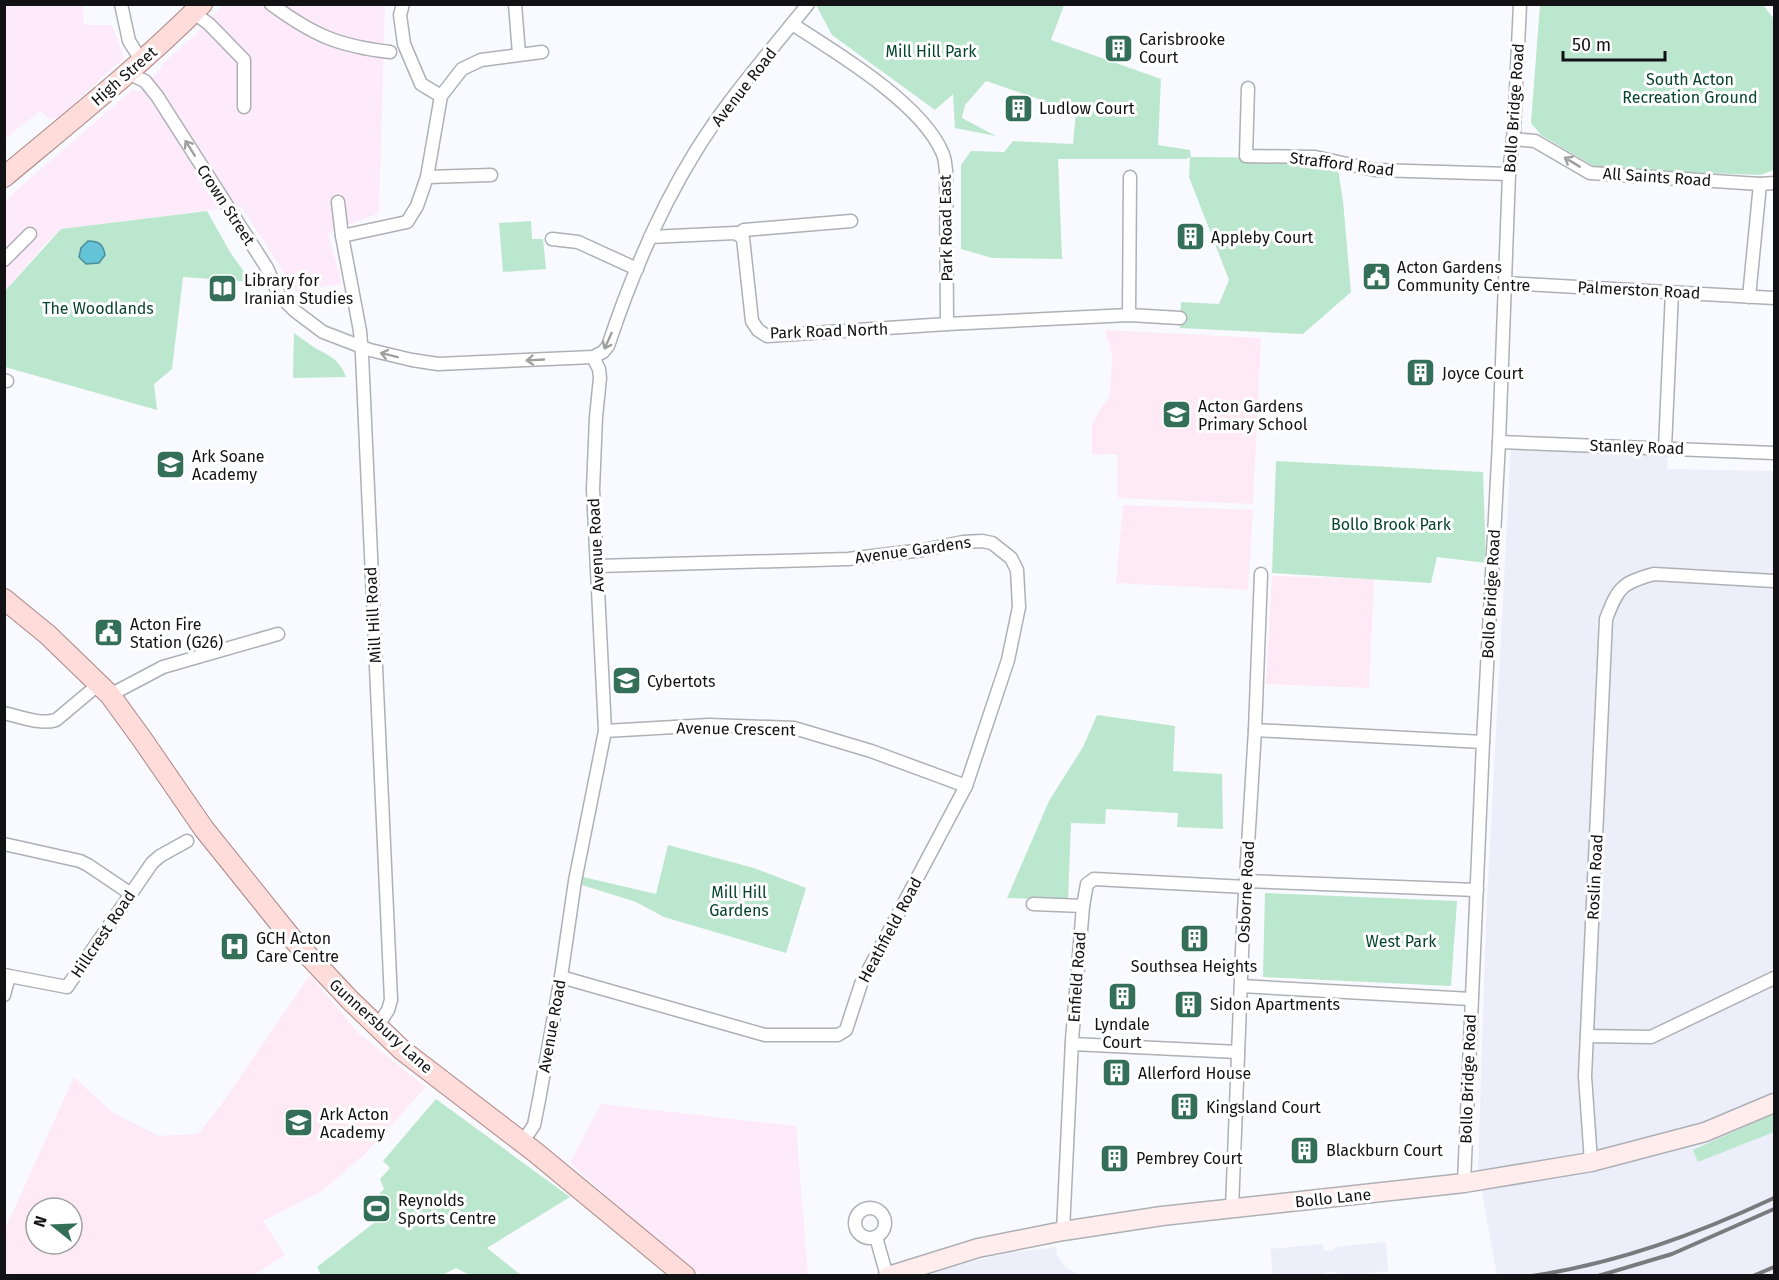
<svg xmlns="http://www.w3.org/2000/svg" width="1779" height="1280" font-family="'Fira Sans',sans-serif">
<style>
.commercial{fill:#fdeafa}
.built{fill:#eceef9}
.education{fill:#fdeaf5;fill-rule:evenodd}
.green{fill:#bae7cd}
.water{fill:#64c3d6;stroke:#4b8e9c;stroke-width:1.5}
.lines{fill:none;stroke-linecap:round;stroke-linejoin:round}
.street-casing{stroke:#aeb0b5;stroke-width:15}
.secondary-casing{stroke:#aeb0b5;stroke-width:21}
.primary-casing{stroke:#aa8684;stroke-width:22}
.street{stroke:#fff;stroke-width:12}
.secondary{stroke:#feedec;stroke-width:18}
.primary{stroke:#fddcd9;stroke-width:20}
.rail{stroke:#7a7b7e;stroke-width:4}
.oneway{stroke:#a0a0a1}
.labels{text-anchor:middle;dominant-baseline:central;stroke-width:6;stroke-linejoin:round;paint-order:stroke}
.poi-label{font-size:16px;fill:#121214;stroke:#fff;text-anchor:start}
.park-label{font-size:16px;fill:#06442b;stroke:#fff}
.street-label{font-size:16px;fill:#121214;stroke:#fff}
</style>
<rect width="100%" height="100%" fill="#f9faff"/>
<g class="commercial">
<path d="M5,4L83,5L84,25H112L124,58L59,117L51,120L40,111L5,139Z"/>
<path d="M223,5H385L379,213L328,233L342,284L296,291L241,206L61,229L45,244L5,291V199L8,200L11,195L132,90L138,92L161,69L162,64L194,36Z"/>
<path d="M601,1104L796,1126L808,1275H701L661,1246L570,1163Z"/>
</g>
<g class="built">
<path d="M1511,447L1668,454L1667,469L1774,471V1275L1497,1276L1478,1169L1486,922Z"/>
<path d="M1386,1242L1388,1271L1345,1276L1337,1275L1336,1271L1315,1275H1273L1270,1249L1323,1244L1324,1251L1334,1250V1247Z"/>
<path d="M1056,1247L1057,1255L1066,1268L1082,1275L934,1276L933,1271L1008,1253Z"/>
</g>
<g class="education">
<path d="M1105,330L1261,338L1253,504L1118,498L1117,454L1092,455V424L1102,406L1110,397L1112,355Z"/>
<path d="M1123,505L1253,510L1248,590L1116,583Z"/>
<path d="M1272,576L1374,579L1369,688L1266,684Z"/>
<path d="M310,975L359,1034L426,1087L366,1153L322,1191L263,1221L285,1255L254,1275H5V1229L74,1077L113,1113L159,1136L198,1134L221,1105ZM36,1208H72V1244H36Z"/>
</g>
<g class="green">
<path d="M816,5H1064L1051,40L1161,79L1158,145L1190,150L1191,157L1314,158L1337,163L1343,201L1351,292L1303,334L1180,328L1181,302L1219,304L1229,280L1189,177L1190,157L1186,159H1058L1062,259L992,258L961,249V165L971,151L1004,152L1013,141L1073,144L1076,112L986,81L965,105L962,118L996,136L955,128L953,94L935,110L832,35Z"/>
<path d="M1540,5H1763L1774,19V170L1760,175L1681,172L1595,167L1541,135L1531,123Z"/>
<path d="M207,211L230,252L251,282L183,277L172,369L154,384L157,410L5,367V291L61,229Z"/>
<path d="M531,221L532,239H543L546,269L503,272L499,223Z"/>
<path d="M294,333C301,338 308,343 315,348C330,356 340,360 346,377L293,378Z"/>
<path d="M1276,461L1483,472L1486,563L1437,557L1431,583L1272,573Z"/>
<path d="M1097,715L1175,726L1173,771L1222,774L1223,829L1177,827L1178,813L1106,809L1105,824L1071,823L1068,900L1007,898L1049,801L1083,747Z"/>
<path d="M668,845L754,868L806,888L786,953L664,917L636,902L582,885L583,877L656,894Z"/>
<path d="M1265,893L1457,901L1451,986L1263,977Z"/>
<path d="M436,1099L570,1197L487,1248L521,1275H470L456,1268L442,1275H321L317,1267L383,1216L374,1208L379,1201L375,1199L384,1189L380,1179L390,1168L383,1161Z"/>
<path d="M1774,1114V1132L1698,1162L1693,1150Z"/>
</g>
<path class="water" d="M88,241C99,241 103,244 105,255L99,263L86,264L79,257L81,248Z"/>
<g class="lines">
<defs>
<g id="street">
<path d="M121,4L129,41L136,52"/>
<path d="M271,4C313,35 338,46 390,52"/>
<path d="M403,4L400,15L404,44L421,84L441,96"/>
<path d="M515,4L519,54"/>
<path d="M194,13L209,24L244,60V107"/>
<path d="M792,24C837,53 921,103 942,152C945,157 945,164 946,170L947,324"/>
<path d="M127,73L145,81L157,96L267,268L279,295L295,311L323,332L370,350L412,360L438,364L593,357L603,352L608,346C630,280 657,214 694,154C726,101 769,53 808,4"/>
<path d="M1248,88L1246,156L1315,157L1375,170L1509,174"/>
<path d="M1513,139L1535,141L1590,173L1760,184L1774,183"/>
<path d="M427,177L491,175"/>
<path d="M338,202L342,236L360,331L362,355L391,1000L388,1010L377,1027"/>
<path d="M738,234L744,230L851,221"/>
<path d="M342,236L407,222L417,206L427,177L441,96L462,69L481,60L542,52"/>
<path d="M650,237L735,233L743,238L752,321L758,330L767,336L947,324L1129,315L1180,318"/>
<path d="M552,239L578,242L637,269"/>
<path d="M4,260L30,234"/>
<path d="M1504,283L1774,298"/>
<path d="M1749,297L1760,184"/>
<path d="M1129,315L1130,177"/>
<path d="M4,380L7,381"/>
<path d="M1499,442L1774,453"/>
<path d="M1665,448L1672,292"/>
<path d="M110,695L163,667L278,634"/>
<path d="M4,713C21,717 40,725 56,720L99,684"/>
<path d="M1255,730L1483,742"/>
<path d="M605,731L709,725L794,728L871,751L966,786"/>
<path d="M4,844L80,861L88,865L131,894"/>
<path d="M1246,881L1477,890"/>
<path d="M1033,904L1083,906"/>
<path d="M4,975L67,987L152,863L160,856L187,841"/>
<path d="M561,977L765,1035H838L846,1030L861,984L966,786L1008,660L1019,607L1017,570L1011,558L992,543L982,541L963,542L923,550L848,559L598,566"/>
<path d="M1241,986L1471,999"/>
<path d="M4,995L9,976"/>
<path d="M1587,1036L1651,1037L1774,978"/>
<path d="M1072,1044L1238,1052"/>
<path d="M522,1143L534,1125L539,1100L561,977L575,881L605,731L593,489L596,417L600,378L599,369L593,357"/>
<path d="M1591,1162L1585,1076L1606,619C1618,588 1621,583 1654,574L1774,581"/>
<path d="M1464,1183L1483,742L1499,442L1509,174L1514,130L1520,4"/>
<circle cx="870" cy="1223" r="15"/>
<path d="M1232,1209L1243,927L1255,730L1261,574"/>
<path d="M1063,1231L1072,1040L1083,906L1087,884L1094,879L1246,887"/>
<path d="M876,1237L887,1276"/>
</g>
<path id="secondary" d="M888,1276L978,1248L1063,1231L1162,1216L1464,1183L1591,1162L1705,1132L1774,1103"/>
<g id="primary">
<path d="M4,177C71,121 140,66 202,4"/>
<path d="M4,599L48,635L110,695L142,739L204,829L289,935L350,1000L402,1050L535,1152L685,1276"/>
</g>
</defs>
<use href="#street" class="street-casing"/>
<use href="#secondary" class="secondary-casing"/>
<use href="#primary" class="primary-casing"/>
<use href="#street" class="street"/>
<use href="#secondary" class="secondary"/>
<use href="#primary" class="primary"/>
<g class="rail">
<path d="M1532,1276C1618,1263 1697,1234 1774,1198"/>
<path d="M1598,1276L1672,1254L1774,1209"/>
<path d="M1753,1276L1774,1267"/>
</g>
</g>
<defs><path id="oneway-shaft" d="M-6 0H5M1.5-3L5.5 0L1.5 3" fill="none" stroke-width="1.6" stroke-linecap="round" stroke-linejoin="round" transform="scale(1.5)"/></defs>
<g class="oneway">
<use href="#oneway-shaft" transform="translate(190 148) rotate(-122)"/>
<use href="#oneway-shaft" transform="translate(1572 162) rotate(-149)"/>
<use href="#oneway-shaft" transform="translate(608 341) rotate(114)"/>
<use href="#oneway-shaft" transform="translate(389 355) rotate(-166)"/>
<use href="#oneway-shaft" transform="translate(535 360) rotate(177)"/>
</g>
<defs>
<symbol id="building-square" viewBox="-11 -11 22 22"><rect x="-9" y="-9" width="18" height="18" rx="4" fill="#346f59" stroke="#fff"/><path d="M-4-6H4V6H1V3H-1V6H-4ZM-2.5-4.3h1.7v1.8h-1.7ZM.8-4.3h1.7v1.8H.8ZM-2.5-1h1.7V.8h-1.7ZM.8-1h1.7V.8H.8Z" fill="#fff"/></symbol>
<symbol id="civic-square" viewBox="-11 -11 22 22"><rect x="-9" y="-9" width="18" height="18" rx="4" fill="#346f59" stroke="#fff"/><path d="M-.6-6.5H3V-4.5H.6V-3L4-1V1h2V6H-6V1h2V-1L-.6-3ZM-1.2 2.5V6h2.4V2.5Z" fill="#fff"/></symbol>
<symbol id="library-square" viewBox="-11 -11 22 22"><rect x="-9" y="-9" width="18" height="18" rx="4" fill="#346f59" stroke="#fff"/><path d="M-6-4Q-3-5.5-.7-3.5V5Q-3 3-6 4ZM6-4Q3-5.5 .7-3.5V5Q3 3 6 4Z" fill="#fff"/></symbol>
<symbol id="school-square" viewBox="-11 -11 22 22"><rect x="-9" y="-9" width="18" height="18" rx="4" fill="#346f59" stroke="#fff"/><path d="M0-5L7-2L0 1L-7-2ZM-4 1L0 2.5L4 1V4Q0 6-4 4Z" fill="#fff"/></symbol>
<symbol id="hospital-square" viewBox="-11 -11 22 22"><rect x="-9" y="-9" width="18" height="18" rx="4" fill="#346f59" stroke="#fff"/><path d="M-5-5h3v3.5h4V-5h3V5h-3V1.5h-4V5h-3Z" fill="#fff"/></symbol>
<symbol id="stadium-square" viewBox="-11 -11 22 22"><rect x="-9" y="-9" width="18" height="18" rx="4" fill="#346f59" stroke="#fff"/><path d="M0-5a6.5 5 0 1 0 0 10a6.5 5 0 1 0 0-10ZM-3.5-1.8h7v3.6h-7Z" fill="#fff"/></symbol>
</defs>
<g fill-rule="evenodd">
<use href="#building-square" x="1102" y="32" width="33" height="33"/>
<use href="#building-square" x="1002" y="92" width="33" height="33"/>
<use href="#building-square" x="1174" y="220" width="33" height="33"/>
<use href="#civic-square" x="1360" y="260" width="33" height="33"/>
<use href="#library-square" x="206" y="272" width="33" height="33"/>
<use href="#building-square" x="1404" y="356" width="33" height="33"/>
<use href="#school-square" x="1160" y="398" width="33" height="33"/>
<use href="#school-square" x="154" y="448" width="33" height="33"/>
<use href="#civic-square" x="92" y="616" width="33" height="33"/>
<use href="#school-square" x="610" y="664" width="33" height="33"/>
<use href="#building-square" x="1178" y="922" width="33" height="33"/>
<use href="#hospital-square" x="218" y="930" width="33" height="33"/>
<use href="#building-square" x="1106" y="980" width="33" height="33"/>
<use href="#building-square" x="1172" y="988" width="33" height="33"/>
<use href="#building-square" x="1100" y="1056" width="33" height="33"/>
<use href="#building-square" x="1168" y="1090" width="33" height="33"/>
<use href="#school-square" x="282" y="1106" width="33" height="33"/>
<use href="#building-square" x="1288" y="1134" width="33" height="33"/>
<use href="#building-square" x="1098" y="1142" width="33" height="33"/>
<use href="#stadium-square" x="360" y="1192" width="33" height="33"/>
</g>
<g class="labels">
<g class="poi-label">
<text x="1139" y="39">Carisbrooke<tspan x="1139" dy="18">Court</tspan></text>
<text x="1039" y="108">Ludlow Court</text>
<text x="1211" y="237">Appleby Court</text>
<text x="1397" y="267">Acton Gardens<tspan x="1397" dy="18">Community Centre</tspan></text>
<text x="244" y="280">Library for<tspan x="244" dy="18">Iranian Studies</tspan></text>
<text x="1442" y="373">Joyce Court</text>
<text x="1198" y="406">Acton Gardens<tspan x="1198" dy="18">Primary School</tspan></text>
<text x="192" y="456">Ark Soane<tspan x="192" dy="18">Academy</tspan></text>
<text x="130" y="624">Acton Fire<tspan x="130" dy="18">Station (G26)</tspan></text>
<text x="647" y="681">Cybertots</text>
<text x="256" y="938">GCH Acton<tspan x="256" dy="18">Care Centre</tspan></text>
<text x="1194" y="966" text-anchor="middle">Southsea Heights</text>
<text x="1210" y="1004">Sidon Apartments</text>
<text x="1122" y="1024" text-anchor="middle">Lyndale<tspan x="1122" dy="18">Court</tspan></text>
<text x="1138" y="1073">Allerford House</text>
<text x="1206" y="1107">Kingsland Court</text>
<text x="320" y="1114">Ark Acton<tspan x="320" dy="18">Academy</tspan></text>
<text x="1326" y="1150">Blackburn Court</text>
<text x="1136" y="1158">Pembrey Court</text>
<text x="398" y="1200">Reynolds<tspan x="398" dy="18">Sports Centre</tspan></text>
</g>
<g class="park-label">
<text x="931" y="51">Mill Hill Park</text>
<text x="1690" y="79">South Acton<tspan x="1690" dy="18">Recreation Ground</tspan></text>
<text x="98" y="308">The Woodlands</text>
<text x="1391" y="524">Bollo Brook Park</text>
<text x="739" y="892">Mill Hill<tspan x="739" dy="18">Gardens</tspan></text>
<text x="1401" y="941">West Park</text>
</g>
<g class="street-label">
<text transform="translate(124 76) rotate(-41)">High Street</text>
<text transform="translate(744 87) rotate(-52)">Avenue Road</text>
<text transform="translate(1514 108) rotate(-86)">Bollo Bridge Road</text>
<text transform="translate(1342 164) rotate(7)">Strafford Road</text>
<text transform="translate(1657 177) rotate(4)">All Saints Road</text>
<text transform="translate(226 205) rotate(57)">Crown Street</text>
<text transform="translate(946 228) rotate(-91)">Park Road East</text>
<text transform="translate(1639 290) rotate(3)">Palmerston Road</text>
<text transform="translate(829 331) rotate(-2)">Park Road North</text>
<text transform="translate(1637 447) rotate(2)">Stanley Road</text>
<text transform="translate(596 545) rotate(-93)">Avenue Road</text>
<text transform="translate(913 550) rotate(-8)">Avenue Gardens</text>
<text transform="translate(1491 594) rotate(-87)">Bollo Bridge Road</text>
<text transform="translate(373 615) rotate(-93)">Mill Hill Road</text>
<text transform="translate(736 729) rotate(1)">Avenue Crescent</text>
<text transform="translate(1595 877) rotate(-87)">Roslin Road</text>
<text transform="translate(1246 892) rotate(-87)">Osborne Road</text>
<text transform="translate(890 930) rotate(-62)">Heathfield Road</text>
<text transform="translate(103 934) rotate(-56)">Hillcrest Road</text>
<text transform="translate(1077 977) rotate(-86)">Enfield Road</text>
<text transform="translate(381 1026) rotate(42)">Gunnersbury Lane</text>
<text transform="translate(552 1026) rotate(-80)">Avenue Road</text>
<text transform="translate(1468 1079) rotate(-88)">Bollo Bridge Road</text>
<text transform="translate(1333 1198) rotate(-6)">Bollo Lane</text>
</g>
</g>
<rect width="1779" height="1280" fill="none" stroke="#121214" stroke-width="12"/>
<g transform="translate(54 1226) rotate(288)"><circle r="28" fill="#ffffff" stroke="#a0a0a1" stroke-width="1.5"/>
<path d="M0-4.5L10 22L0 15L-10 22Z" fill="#346f59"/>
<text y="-9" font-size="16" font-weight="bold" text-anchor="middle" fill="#121214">N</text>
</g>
<path d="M1563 51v9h102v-9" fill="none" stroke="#121214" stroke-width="3"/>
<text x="1572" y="51" font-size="18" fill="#121214" stroke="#ffffff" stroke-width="4.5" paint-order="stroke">50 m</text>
</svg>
